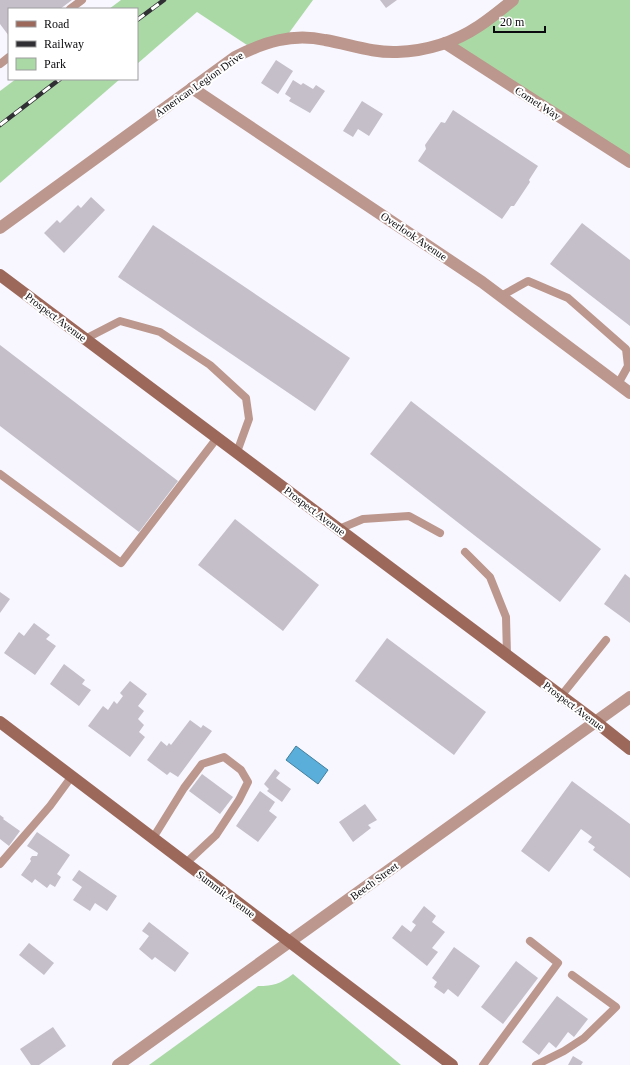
<svg xmlns="http://www.w3.org/2000/svg" width="630" height="1065" font-family="'Times New Roman',serif">
<style>
.green{fill:#aad9a6}
.water{fill:#5aafda;stroke:#427e9d}
.building{fill:#c5bfca}
.lines{fill:none;stroke-linecap:round;stroke-linejoin:round}
.lane{stroke:#bc978d;stroke-width:8}
.street{stroke:#bc978d;stroke-width:12}
.secondary{stroke:#9c685a;stroke-width:12}
.rail-casing{stroke:#303034;stroke-width:4.5}
.rail{stroke:#fff;stroke-width:3;stroke-dasharray:9;stroke-linecap:butt}
.labels{text-anchor:middle;dominant-baseline:central;stroke-width:4;stroke-linejoin:round;paint-order:stroke}
.street-label{font-size:11px;fill:#0b0b0f;stroke:#fff}
</style>
<rect width="100%" height="100%" fill="#f8f7ff"/>
<g class="green">
<path d="M121,0H313L286,37L250,47L197,12L137,64V9H109Z"/>
<path d="M504,0H630V158L451,42Z"/>
<path d="M16,79H120L0,183V91Z"/>
<path d="M293,974L401,1065H149L258,986C274,986 280,984 293,974Z"/>
</g>
<path class="water" d="M296,746L328,770L318,784L286,760Z"/>
<g class="building">
<path d="M0,0H72L60,9H9V36L0,24Z"/>
<path d="M380,0H397L386,8Z"/>
<path d="M276,60L293,71L278,94L261,83Z"/>
<path d="M293,80L301,85L303,83L313,89L316,85L325,91L310,113L289,101L291,98L285,94Z"/>
<path d="M362,101L383,114L369,136L358,129L353,137L343,131Z"/>
<path d="M453,110L538,166L529,180L530,182L514,206H511L502,219L418,161L426,149L425,145L441,122L445,123Z"/>
<path d="M91,197L105,210L64,253L44,233L57,220L60,223L78,205L81,208Z"/>
<path d="M582,223L630,260V326L550,264Z"/>
<path d="M153,225L350,358L315,411L118,277Z"/>
<path d="M0,345L178,481L139,532L0,426Z"/>
<path d="M411,401L601,549L560,602L370,454Z"/>
<path d="M235,519L319,585L283,631L198,565Z"/>
<path d="M625,574L630,578V623L604,604Z"/>
<path d="M0,592L10,599L0,613Z"/>
<path d="M34,623L50,635L46,639L56,646L35,675L4,653L19,632L24,636Z"/>
<path d="M387,638L486,712L454,755L355,681Z"/>
<path d="M64,664L85,680L82,684L91,690L79,706L50,684Z"/>
<path d="M130,681L147,694L138,706L144,711L138,719L144,725L139,732L145,737L130,757L88,726L103,706L108,710L114,701L117,704L123,696L120,693Z"/>
<path d="M190,720L201,728L203,725L212,731L178,777L170,772L167,775L147,760L161,741L167,746L169,743L171,745Z"/>
<path d="M275,769L280,773L276,778L291,789L282,802L267,791L269,789L264,784Z"/>
<path d="M202,774L233,797L220,814L189,791Z"/>
<path d="M572,781L630,824V878L593,850L595,847L588,842L592,837L581,829L549,872L521,851Z"/>
<path d="M260,791L275,802L269,811L277,817L258,842L236,826Z"/>
<path d="M365,804L377,820L368,825L371,828L353,842L339,822Z"/>
<path d="M0,815L4,818L3,819L20,831L9,846L0,839Z"/>
<path d="M37,832L70,855L57,874L61,877L55,887L50,884L47,888L35,879L32,883L21,875L31,861L30,859L32,856H37L38,853L27,846Z"/>
<path d="M79,870L117,896L107,911L95,903L90,911L73,900L82,887L72,880Z"/>
<path d="M424,906L436,916L432,922L445,932L432,948L438,952L427,966L392,938L402,925L411,932L416,925L412,922Z"/>
<path d="M149,922L189,953L175,972L155,957L152,960L139,949L149,936L142,931Z"/>
<path d="M29,943L54,963L44,975L19,955Z"/>
<path d="M454,947L480,966L458,997L448,989L444,994L434,987L437,982L432,978Z"/>
<path d="M516,961L538,978L503,1024L481,1007Z"/>
<path d="M557,996L588,1019L574,1037L568,1032L556,1048L549,1042L539,1055L522,1042Z"/>
<path d="M53,1027L66,1046L39,1065H31L20,1049Z"/>
<path d="M573,1056L583,1062L581,1065H568Z"/>
</g>
<g class="lines">
<g class="lane">
<path d="M70,9L82,0"/>
<path d="M0,64L9,57"/>
<path d="M501,296L528,281L568,298L626,349L628,366L618,384"/>
<path d="M85,339L120,321L160,332L210,365L246,398L249,419L237,452"/>
<path d="M0,474L121,563L217,438"/>
<path d="M339,529L363,519L409,516L440,533"/>
<path d="M465,552L490,577L506,617L507,655"/>
<path d="M561,696L606,640"/>
<path d="M153,838L184,788L202,764L224,757L241,770L248,782L239,800L216,835L186,863"/>
<path d="M0,864L50,806L72,776"/>
<path d="M483,1065L558,963L530,941"/>
<path d="M536,1065L564,1051L584,1038L616,1007L572,975"/>
</g>
<g class="street">
<path d="M445,43L630,162"/>
<path d="M192,88L482,282L630,393"/>
<path d="M0,228L235,57C264,42 292,33 325,40C349,44 372,53 397,52C426,51 455,42 479,26C491,18 502,9 513,0"/>
<path d="M118,1065L630,697"/>
</g>
<g class="secondary">
<path d="M0,275L596,722L630,749"/>
<path d="M0,722L452,1065"/>
</g>
<defs>
<g id="rail">
<path d="M137,20L164,0"/>
<path d="M0,125L60,79"/>
</g>
</defs>
<use href="#rail" class="rail-casing"/>
<use href="#rail" class="rail"/>
</g>
<g class="labels">
<g class="street-label">
<text transform="translate(199 84) rotate(-35)">American Legion Drive</text>
<text transform="translate(538 103) rotate(33)">Comet Way</text>
<text transform="translate(414 236) rotate(34)">Overlook Avenue</text>
<text transform="translate(56 317) rotate(37)">Prospect Avenue</text>
<text transform="translate(315 511) rotate(37)">Prospect Avenue</text>
<text transform="translate(574 706) rotate(37)">Prospect Avenue</text>
<text transform="translate(374 881) rotate(-36)">Beech Street</text>
<text transform="translate(226 894) rotate(37)">Summit Avenue</text>
</g>
</g>
<rect x="8" y="8" width="130" height="72" fill="#ffffff" stroke="#9d9d9f"/>
<rect x="16" y="21" width="20" height="6" fill="#9c685a" stroke="#9d9d9f"/>
<text x="44" y="28" font-size="12" fill="#0b0b0f">Road</text>
<rect x="16" y="41" width="20" height="6" fill="#303034" stroke="#9d9d9f"/>
<text x="44" y="48" font-size="12" fill="#0b0b0f">Railway</text>
<rect x="16" y="58" width="20" height="12" fill="#aad9a6" stroke="#9d9d9f"/>
<text x="44" y="68" font-size="12" fill="#0b0b0f">Park</text>
<path d="M494 26v6h51v-6" fill="none" stroke="#0b0b0f" stroke-width="2"/>
<text x="500" y="26" font-size="12" fill="#0b0b0f" stroke="#ffffff" stroke-width="3" paint-order="stroke">20 m</text>
</svg>
